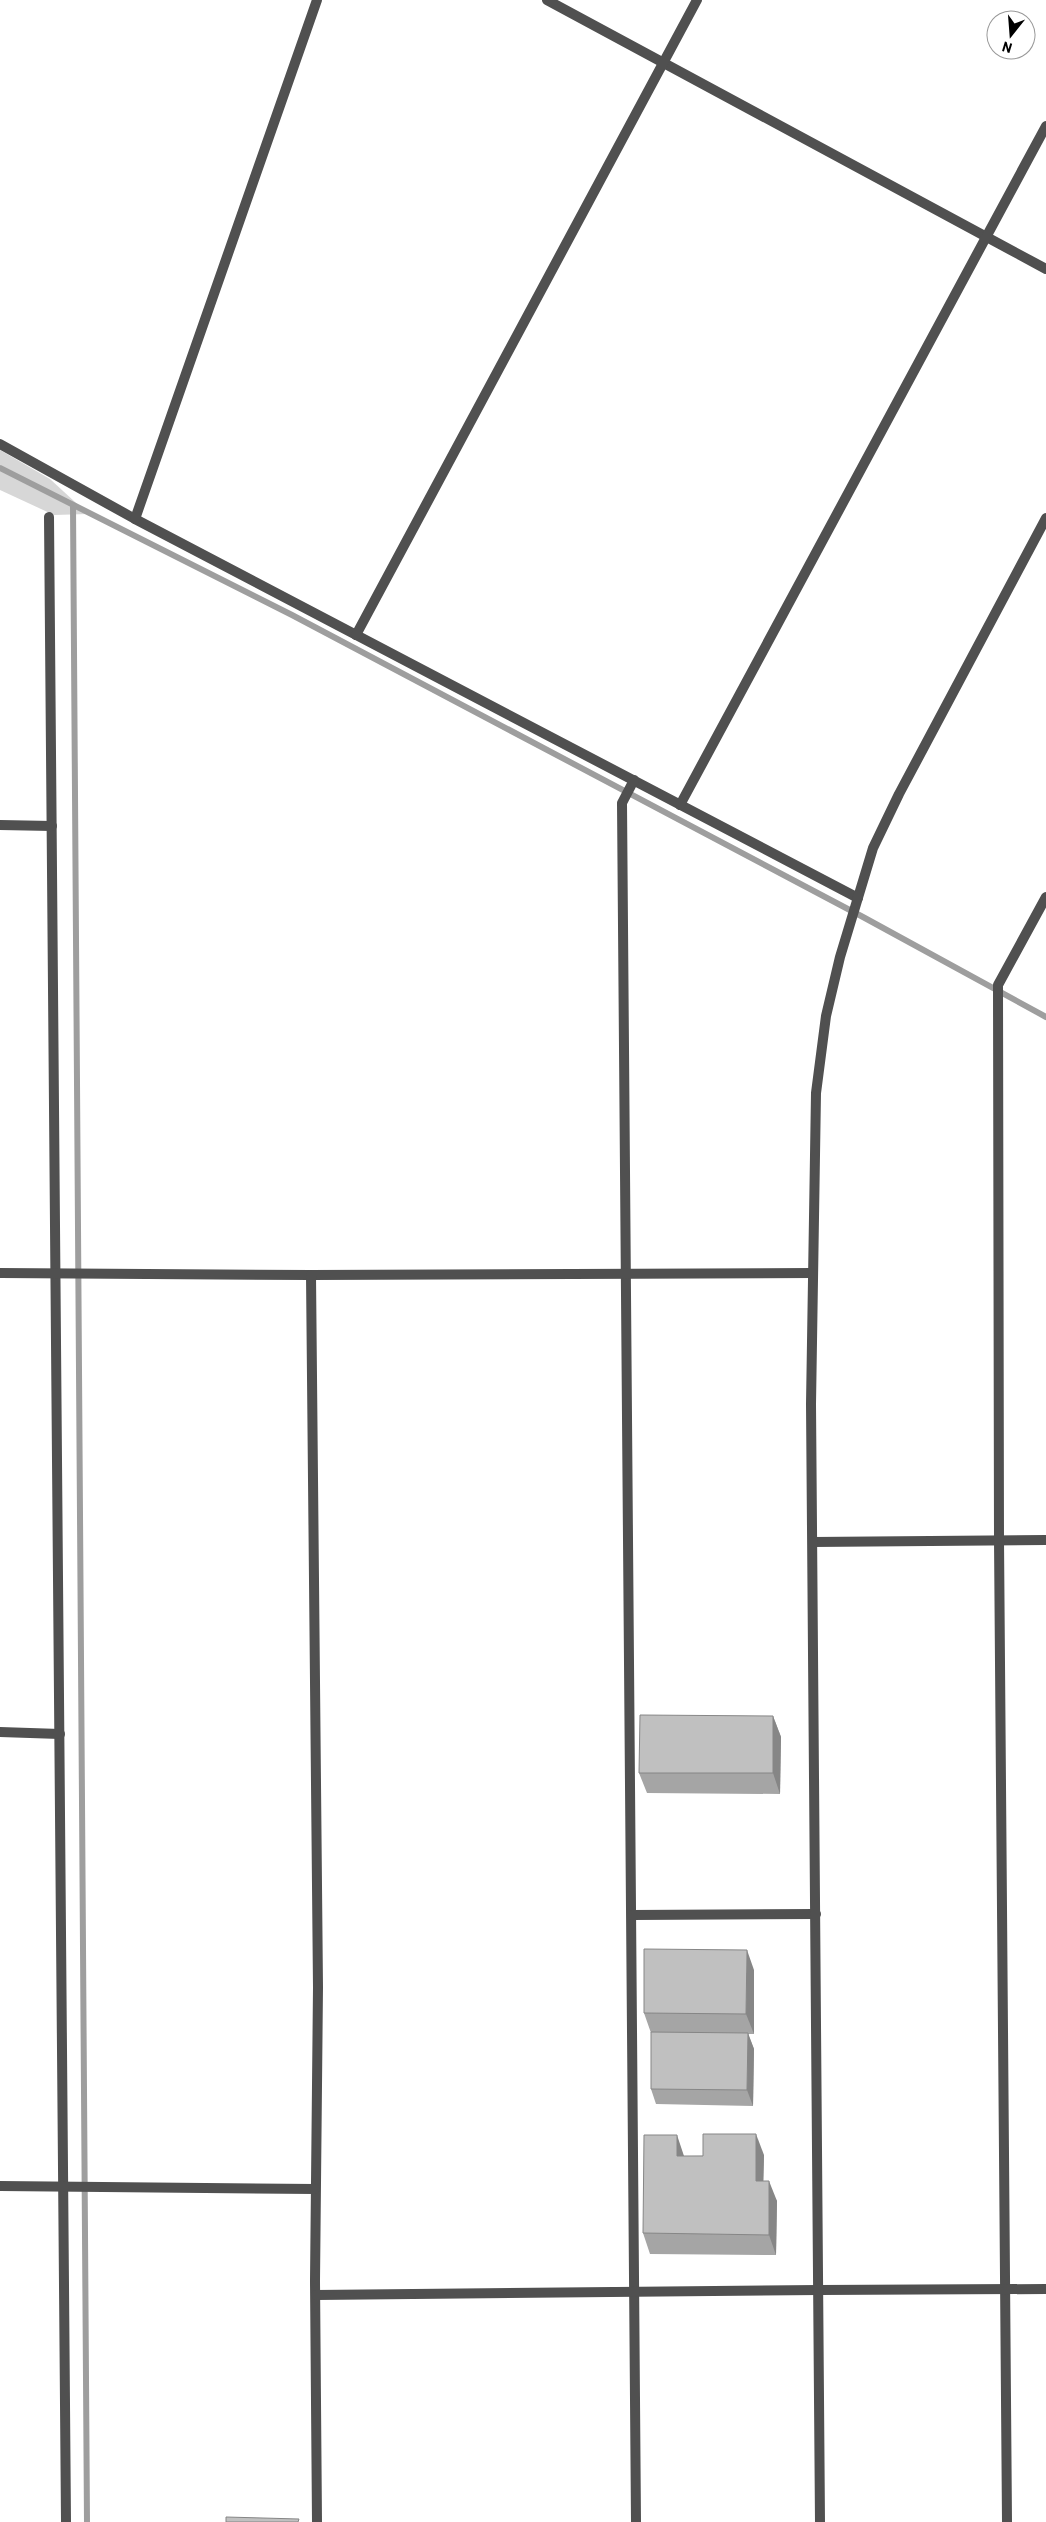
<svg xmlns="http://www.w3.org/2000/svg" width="1046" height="2522" font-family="Barlow,sans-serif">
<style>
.green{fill:#d7d7d7}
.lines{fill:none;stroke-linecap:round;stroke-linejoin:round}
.stream{stroke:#9e9e9e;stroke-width:6}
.minor{stroke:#505050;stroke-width:10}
.tertiary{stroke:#505050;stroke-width:10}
.wall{fill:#a5a5a5}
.shaded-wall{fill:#868686}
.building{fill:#c0c0c0;stroke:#868686}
</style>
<rect width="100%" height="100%" fill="#fff"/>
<path class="green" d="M0,450L50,479L88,514L54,515L0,490Z"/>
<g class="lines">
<g class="stream">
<path d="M0,468L292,615L863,917L1046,1017"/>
<path d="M73,506L87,2522"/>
</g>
<g class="minor">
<path d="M547,0L1046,269"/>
<path d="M0,444L135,519L858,898"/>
<path d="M49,517L66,2522"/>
<path d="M135,519L317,0"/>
<path d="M356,635L697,0"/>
<path d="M634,780L622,803L636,2522"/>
<path d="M680,805L1046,126"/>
<path d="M0,825L52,826"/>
<path d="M0,1273L311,1275L813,1273"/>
<path d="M311,1275L318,1987L315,2281L317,2522"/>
<path d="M813,1542L1046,1540"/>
<path d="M0,1732L60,1734"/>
<path d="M632,1915L816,1914"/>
<path d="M0,2186L315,2189"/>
<path d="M316,2295L819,2290"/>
<path d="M1007,2522L999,1540L998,985L1046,897"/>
</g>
<g class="tertiary">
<path d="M819,2290L1046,2289"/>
<path d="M820,2522L811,1404L816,1093L826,1016L840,957L873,848L899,794L1046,518"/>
</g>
</g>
<g class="wall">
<path d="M773,1716L781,1737L780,1794L647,1793L639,1773Z"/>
<path d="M754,1970V2034H748L754,2049L753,2106L656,2104L651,2089V2033L644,2013Z"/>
<path d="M764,2155L763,2181L777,2201L776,2255L650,2254L643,2233L684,2156Z"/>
</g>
<g class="shaded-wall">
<path d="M773,1716L781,1737L780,1794L773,1773Z"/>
<path d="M747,1950L754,1970V2034L746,2014Z"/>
<path d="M748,2033L754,2049L753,2106L747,2090Z"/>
<path d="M756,2134L764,2155L763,2201L756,2181Z"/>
<path d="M677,2135L684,2156H677Z"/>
<path d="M769,2181L777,2201L776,2255L769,2235Z"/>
</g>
<g class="building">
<path d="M640,1715L773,1716V1773H639Z"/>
<path d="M644,1949L747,1950L746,2014L644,2013Z"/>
<path d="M651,2032L748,2033L747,2090L651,2089Z"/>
<path d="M703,2134H756V2181H769V2235L643,2233L644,2135H677V2156H703Z"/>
<path d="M226,2517L299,2519L298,2522H226Z"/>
</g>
<g transform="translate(1011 35) rotate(197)"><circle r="24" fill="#ffffff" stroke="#999999"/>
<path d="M0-4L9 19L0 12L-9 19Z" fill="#000000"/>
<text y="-8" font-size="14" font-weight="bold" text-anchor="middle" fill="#000000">N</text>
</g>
</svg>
